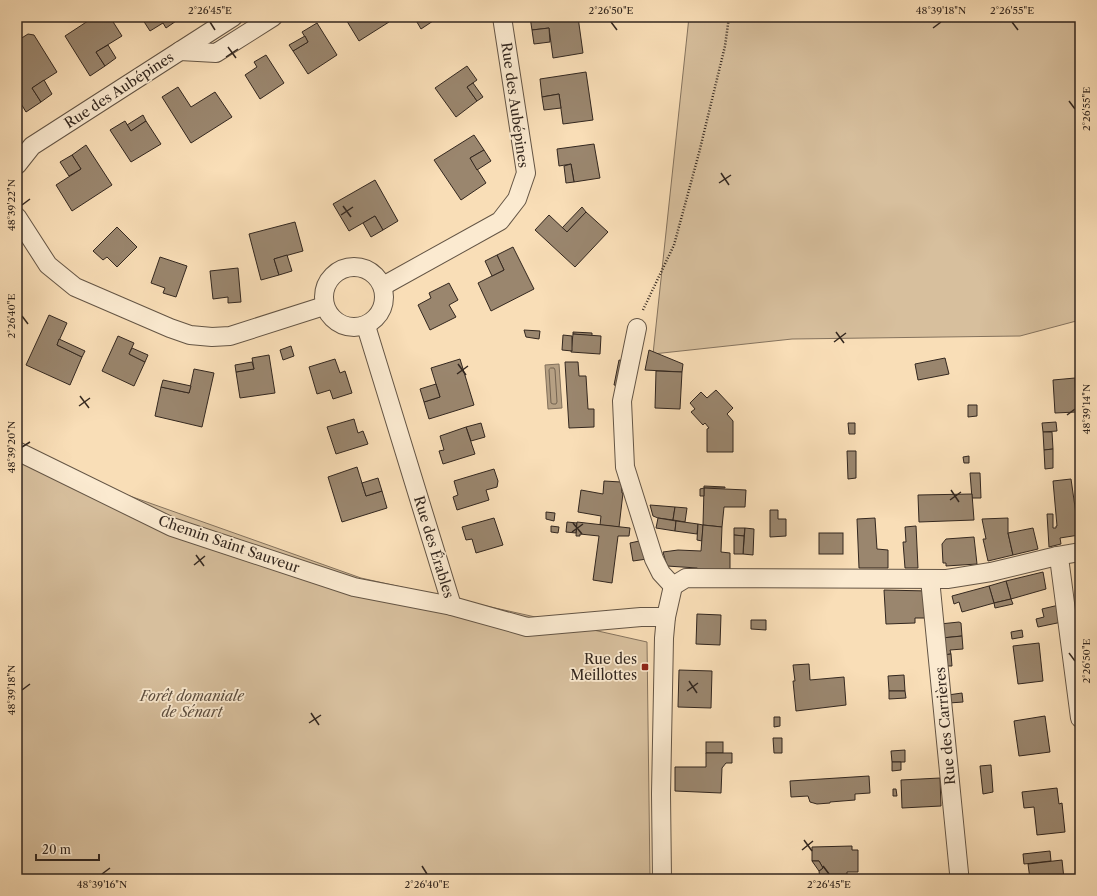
<svg xmlns="http://www.w3.org/2000/svg" width="1097" height="896" font-family="'Libre Caslon Text',serif">
<style>
.green{fill:#d7bf9d;stroke:#85735e}
.water{fill:#b6a083;stroke:#82705b}
.lines{fill:none;stroke-linecap:round;stroke-linejoin:round}
.shore{stroke:#746451;stroke-width:1}
.building{fill:#9a866e;stroke:#33271f}
.street-casing{stroke:#645545;stroke-width:20}
.path{stroke:#33271f;stroke-width:2.5;stroke-dasharray:1 2;stroke-linecap:butt}
.street{stroke:#fbead0;stroke-width:18}
.ticks{fill:none;stroke:#33271f;stroke-width:1.5}
.poi-dot{fill:#8f2418;stroke:#fbead0;stroke-width:1.5}
.labels{text-anchor:middle;dominant-baseline:central;stroke-width:3.5;stroke-linejoin:round;paint-order:stroke}
.street-label{font-size:14px;fill:#33271f;stroke:#fbead0}
.poi-label{font-size:14px;fill:#33271f;stroke:#fbead0;text-anchor:end}
.park-label{font-size:14px;font-style:italic;fill:#5c4d3e;stroke:#fbead0}
.neatline{fill:none;stroke:#33271f;stroke-width:1.5}
.ticks-label{font-size:10px;text-anchor:middle;fill:#33271f}
</style>
<rect width="100%" height="100%" fill="#f9deb7"/>
<filter id="stains"><feTurbulence type="fractalNoise" baseFrequency=".005" numOctaves="4"/><feColorMatrix values="0 0 0 0 .2 0 0 0 0 .09 0 0 0 0 .02 0 0 0 .5 -.17"/></filter>
<radialGradient id="worn" r=".72"><stop offset=".6" stop-color="#630" stop-opacity="0"/><stop offset="1" stop-color="#630" stop-opacity=".3"/></radialGradient>
<g class="green">
<path d="M689,17H1080V320L1020,336L792,339L653,354Z"/>
<path d="M17,456L361,578L647,642L650,879H17Z"/>
</g>
<path class="water" d="M559,364L562,408L548,409L545,365Z"/>
<g class="lines">
<path class="shore" d="M551,368H554L555,370L557,402L556,404H553L551,403L549,370Z"/>
</g>
<g class="building">
<path d="M94,17H110L122,36L96,52L105,66L90,76L65,36Z"/>
<path d="M141,17H182L166,28L163,23L150,31Z"/>
<path d="M347,17H386L389,22L359,41L345,18Z"/>
<path d="M414,17H439L421,29Z"/>
<path d="M530,17H578L583,53L553,58L549,28L532,30Z"/>
<path d="M317,23L337,55L308,74L293,51L308,42L302,32Z"/>
<path d="M549,28L550,42L534,44L532,30Z"/>
<path d="M28,34L34,35L57,72L32,88L41,102L26,112L17,97V61L19,60L17,57V41Z"/>
<path d="M305,36L308,42L293,51L289,45Z"/>
<path d="M108,45L116,58L105,66L96,52Z"/>
<path d="M266,55L284,83L260,99L245,75L257,67L254,62Z"/>
<path d="M467,66L477,80L467,87L477,101L456,117L435,88Z"/>
<path d="M586,72L593,120L563,124L559,94L542,97L540,79Z"/>
<path d="M44,80L52,94L41,102L32,88Z"/>
<path d="M473,83L483,97L477,101L467,87Z"/>
<path d="M178,87L191,107L215,92L232,117L191,143L162,97Z"/>
<path d="M559,94L561,108L544,110L542,97Z"/>
<path d="M143,115L146,121L131,131L127,125Z"/>
<path d="M125,121L131,131L146,121L161,144L131,162L110,130Z"/>
<path d="M474,135L484,150L470,158L486,183L461,200L434,160Z"/>
<path d="M594,144L600,178L574,182L571,164L559,166L557,149Z"/>
<path d="M86,145L112,185L72,211L56,185L81,169L72,155Z"/>
<path d="M484,150L491,161L477,170L470,158Z"/>
<path d="M72,155L81,169L69,176L60,162Z"/>
<path d="M571,164L574,182L566,183L564,166Z"/>
<path d="M375,180L398,221L383,230L375,216L349,231L333,204Z"/>
<path d="M582,207L586,212L567,232L562,228Z"/>
<path d="M586,212L608,232L575,267L535,230L549,215L567,232Z"/>
<path d="M375,216L383,230L371,237L363,223Z"/>
<path d="M295,222L303,251L274,259L279,275L261,280L249,234Z"/>
<path d="M117,227L137,247L117,267L107,257L103,260L93,251Z"/>
<path d="M513,247L534,289L491,311L478,283L504,270L497,255Z"/>
<path d="M287,255L292,271L279,275L274,259Z"/>
<path d="M497,255L504,270L492,276L485,261Z"/>
<path d="M160,257L187,266L176,297L163,293L165,288L151,283Z"/>
<path d="M238,268L241,302L228,303V297L213,299L210,271Z"/>
<path d="M449,283L458,300L449,305L456,317L430,330L418,305L431,298L429,293Z"/>
<path d="M49,315L67,323L57,345L82,357L70,385L26,365Z"/>
<path d="M524,330L540,331L539,339L526,337Z"/>
<path d="M573,332L592,333V336L573,334Z"/>
<path d="M573,334L601,336L600,354L571,352Z"/>
<path d="M563,335L572,336V351L562,350Z"/>
<path d="M118,336L134,343L129,354L145,362L134,386L102,371Z"/>
<path d="M59,339L85,351L82,357L57,345Z"/>
<path d="M291,346L294,356L283,360L280,350Z"/>
<path d="M132,348L148,355L145,362L129,354Z"/>
<path d="M649,350L683,364L682,372L645,370Z"/>
<path d="M269,355L275,393L240,398L236,372L254,369L252,358Z"/>
<path d="M945,358L949,374L918,380L915,364Z"/>
<path d="M335,359L340,373L345,371L352,393L333,399L330,390L317,394L309,367Z"/>
<path d="M460,359L474,405L429,419L424,402L440,397L431,368Z"/>
<path d="M619,360L624,361L620,386L614,385Z"/>
<path d="M252,362L254,369L236,372L235,365Z"/>
<path d="M565,362H578L579,376H586L588,409H594V427L569,428Z"/>
<path d="M194,369L214,373L202,427L155,416L161,387L189,393Z"/>
<path d="M656,371L682,372L680,409L655,408Z"/>
<path d="M1075,378L1076,412L1055,413L1053,380Z"/>
<path d="M163,380L191,386L189,393L161,387Z"/>
<path d="M436,384L440,397L424,402L420,389Z"/>
<path d="M716,390L733,408L727,414L733,421V452H707V429L709,428L705,423L703,425L691,412L695,409L690,403L701,392L707,398Z"/>
<path d="M968,405H977V416L968,417Z"/>
<path d="M354,419L358,433L363,431L368,444L336,454L327,427Z"/>
<path d="M1056,422L1057,431L1043,432L1042,423Z"/>
<path d="M481,423L485,437L471,441L466,427Z"/>
<path d="M848,423H855V434H849Z"/>
<path d="M466,427L475,454L443,464L439,451L444,450L440,436Z"/>
<path d="M1043,432H1052L1053,449L1044,450Z"/>
<path d="M1053,449V468L1045,469L1044,450Z"/>
<path d="M847,451H856V478L848,479Z"/>
<path d="M969,456V463H964L963,457Z"/>
<path d="M357,467L366,496L382,491L387,508L342,522L328,477Z"/>
<path d="M494,469L498,481L497,487L486,490L489,500L457,510L453,497L458,495L454,481Z"/>
<path d="M970,473H980L981,498H972Z"/>
<path d="M378,478L382,491L366,496L362,483Z"/>
<path d="M1071,479L1079,535L1060,538L1061,544L1049,547L1047,514H1053V528H1056V526H1057L1053,481Z"/>
<path d="M604,481L621,482L622,493H623L619,527L600,525L601,516L578,512L581,490L603,494Z"/>
<path d="M704,486L725,487V488H704Z"/>
<path d="M704,488L746,490L745,507H724L722,527L703,525Z"/>
<path d="M704,488V496H700V489Z"/>
<path d="M972,494L974,520L919,522L918,495Z"/>
<path d="M650,505L675,507L673,520L658,518L653,516Z"/>
<path d="M675,507L687,508L685,522L673,520Z"/>
<path d="M770,510H778V519H786V536L770,537Z"/>
<path d="M546,512L555,513L554,521L546,519Z"/>
<path d="M494,518L503,545L476,553L472,539L466,540L462,527Z"/>
<path d="M658,518L676,521L675,531L656,528Z"/>
<path d="M875,518L877,549L888,550V568H859L857,519Z"/>
<path d="M1008,518V533L1013,555L988,561L983,539H986L982,519Z"/>
<path d="M676,521L698,524L697,534L675,531Z"/>
<path d="M567,522L577,523L576,533L566,532Z"/>
<path d="M577,522L630,528L629,536H618L612,583L593,580L599,536L580,534V536H576Z"/>
<path d="M698,524L703,525L702,541L697,540Z"/>
<path d="M703,525L722,527L721,552L730,553V569L700,570L697,568L667,566L663,552L678,550L701,551Z"/>
<path d="M551,526L559,527L558,533L551,532Z"/>
<path d="M916,526L918,568H905L903,542H906L905,527Z"/>
<path d="M734,528H745L744,536L734,535Z"/>
<path d="M745,528L754,529L753,555L743,554Z"/>
<path d="M1033,528L1038,549L1013,555L1008,533Z"/>
<rect x="819" y="533" width="24" height="21"/>
<path d="M734,535L744,536L743,554H734Z"/>
<path d="M974,537L977,564L946,566V563H943L942,544L946,539Z"/>
<path d="M644,540L647,559L633,561L630,543Z"/>
<path d="M1043,572L1046,589L1011,599L1006,581Z"/>
<path d="M1006,581L1011,599L994,603L989,586Z"/>
<path d="M989,586L994,603L962,612L959,602L954,604L952,596Z"/>
<path d="M884,590L928,591L930,618H915V623L886,624Z"/>
<path d="M1076,598H1080V617L1079,618Z"/>
<path d="M1011,599L1013,604L995,608L994,603Z"/>
<path d="M1059,605L1062,622L1038,627L1036,619L1044,617L1042,609Z"/>
<path d="M697,614L721,615L720,645L696,644Z"/>
<path d="M751,620H766V630L751,629Z"/>
<path d="M959,622L961,623L962,636L942,638L940,624Z"/>
<path d="M1022,630L1023,637L1012,639L1011,632Z"/>
<path d="M962,636L963,649L950,650L951,654L943,655L942,638Z"/>
<path d="M1039,643L1043,681L1018,684L1013,646Z"/>
<path d="M951,654L952,666H945L943,655Z"/>
<path d="M809,664L810,680L844,677L846,705L796,711L793,681H795L793,665Z"/>
<path d="M679,670L712,671L711,708L678,707Z"/>
<path d="M904,675L905,691H889L888,676Z"/>
<path d="M889,691H905L906,698L889,699Z"/>
<path d="M962,693L963,702L949,703L948,695Z"/>
<path d="M1045,716L1050,752L1019,756L1014,721Z"/>
<path d="M774,717H780V726L774,727Z"/>
<path d="M773,738H782V753H774Z"/>
<rect x="706" y="742" width="17" height="11"/>
<path d="M905,750V762H892L891,751Z"/>
<path d="M706,753H732V763H726L722,768L721,793L675,791V767H706Z"/>
<path d="M892,762H901V770L892,771Z"/>
<path d="M991,765L993,792L983,794L980,766Z"/>
<path d="M869,776L870,793L855,794V800L830,802V803L817,804L810,802L808,796L791,797L790,781Z"/>
<path d="M940,778L941,806L902,808L901,780Z"/>
<path d="M1057,788L1059,804L1062,803L1065,832L1037,835L1034,807L1024,808L1022,792Z"/>
<path d="M893,789H896L897,796H893Z"/>
<path d="M852,846V850H858V872H847V879H820L819,871L823,868L819,861H812V847Z"/>
<path d="M1050,851L1051,861L1024,864L1023,854Z"/>
<path d="M1062,860L1064,879H1030L1028,864Z"/>
<path d="M812,861H819L823,868L819,871Z"/>
</g>
<g class="lines">
<defs>
<g id="street">
<path d="M180,51L216,53L273,17"/>
<path d="M17,165L32,146L233,17"/>
<path d="M17,217L48,265L75,287L170,328L190,335L212,337L230,336L324,306"/>
<circle cx="354" cy="297" r="30"/>
<path d="M383,286L500,221L517,199L526,173L502,17"/>
<path d="M366,326L452,606L527,627L641,617H666"/>
<path d="M637,328L622,401L625,467L654,559L661,573L673,586"/>
<path d="M17,451L172,527L354,587L452,606"/>
<path d="M1057,556L1060,565L1080,718"/>
<path d="M930,579L959,873"/>
<path d="M673,586L686,578L947,579L991,572L1057,556L1080,552"/>
<path d="M662,879L661,794L664,638L666,617L673,586"/>
</g>
</defs>
<use href="#street" class="street-casing"/>
<path class="path" d="M643,310L674,245L699,153L725,46L729,17"/>
<use href="#street" class="street"/>
</g>
<path class="ticks" d="M210,22L215,30M611,22L617,30M1012,22L1018,30M933,28L941,22M228,47L236,58M226,57L238,49M1069,101L1075,109M721,173L729,185M719,183L731,175M22,205L30,199M343,206L351,217M341,215L353,207M22,316L28,324M836,332L844,343M834,342L846,333M458,364L466,375M457,374L468,366M80,396L89,408M79,406L90,398M1067,415L1075,409M22,447L30,442M951,490L959,502M950,500L961,492M573,523L582,534M572,532L583,524M196,555L204,566M194,565L205,556M1069,653L1075,661M689,681L697,693M22,690L30,684M687,691L698,683M311,713L319,725M309,723L321,715M804,840L812,851M802,850L813,841M422,866L427,874M823,866L829,874M102,874L110,868"/>
<rect class="poi-dot" x="641" y="663" width="8" height="8" rx="2"/>
<g class="labels">
<g class="street-label">
<text transform="translate(119 90) rotate(-33)">Rue des Aubépines</text>
<text transform="translate(515 105) rotate(82)">Rue des Aubépines</text>
<text transform="translate(229 544) rotate(19)">Chemin Saint Sauveur</text>
<text transform="translate(434 547) rotate(73)">Rue des Érables</text>
<text transform="translate(945 726) rotate(-95)">Rue des Carrières</text>
</g>
<g class="poi-label">
<text x="637" y="659">Rue des<tspan x="637" dy="16">Meillottes</tspan></text>
</g>
<g class="park-label">
<text x="192" y="696">Forêt domaniale<tspan x="192" dy="16">de Sénart</tspan></text>
</g>
</g>
<rect width="1097" height="896" fill="none" stroke="#f9deb7" stroke-width="44"/>
<path d="M36 854v6h63v-6" fill="none" stroke="#33271f" stroke-width="2"/>
<text x="42" y="854" font-size="12" fill="#33271f" stroke="#fbead0" stroke-width="3" paint-order="stroke">20 m</text>
<rect x="22" y="22" width="1053" height="852" class="neatline"/>
<g class="ticks-label">
<text x="210" y="14">2°26'45"E</text>
<text x="611" y="14">2°26'50"E</text>
<text x="941" y="14">48°39'18"N</text>
<text x="1012" y="14">2°26'55"E</text>
<text transform="translate(1086 109) rotate(-90)" y="4">2°26'55"E</text>
<text transform="translate(11 205) rotate(-90)" y="4">48°39'22"N</text>
<text transform="translate(11 316) rotate(-90)" y="4">2°26'40"E</text>
<text transform="translate(1086 409) rotate(-90)" y="4">48°39'14"N</text>
<text transform="translate(11 447) rotate(-90)" y="4">48°39'20"N</text>
<text transform="translate(1086 661) rotate(-90)" y="4">2°26'50"E</text>
<text transform="translate(11 690) rotate(-90)" y="4">48°39'18"N</text>
<text x="102" y="888">48°39'16"N</text>
<text x="427" y="888">2°26'40"E</text>
<text x="829" y="888">2°26'45"E</text>
</g>
<rect width="100%" height="100%" filter="url(#stains)"/>
<rect width="100%" height="100%" fill="url(#worn)"/>
</svg>
